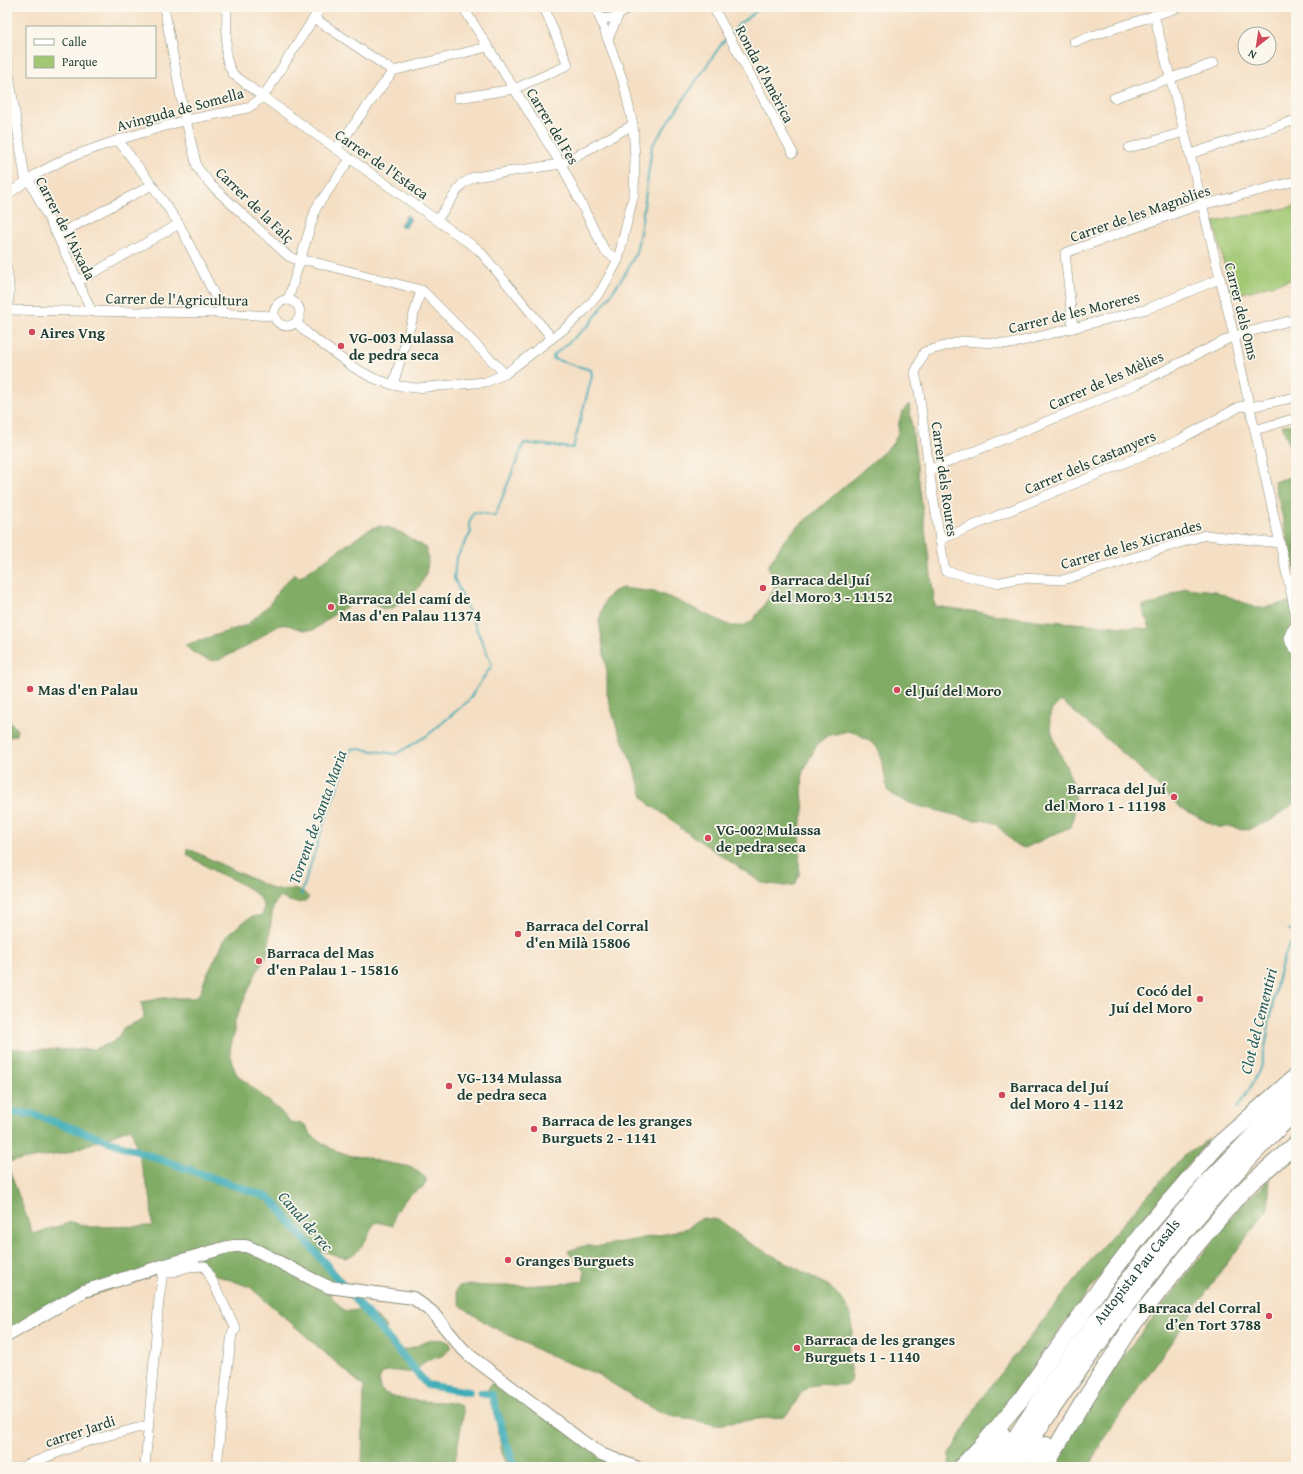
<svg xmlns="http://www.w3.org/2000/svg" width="1303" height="1474" font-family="'Gentium Book Plus',serif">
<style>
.green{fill:#a1c873;stroke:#608254}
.forest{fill:#80ac65;stroke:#50744c}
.water{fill:#3aabb6;stroke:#2c7475}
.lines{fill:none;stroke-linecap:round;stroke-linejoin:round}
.stream{stroke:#3aabb6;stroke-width:2}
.canal{stroke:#3aabb6;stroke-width:8}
.street-casing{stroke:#8a8e7c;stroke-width:10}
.secondary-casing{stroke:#8a8e7c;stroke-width:14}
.highway-casing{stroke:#8a8e7c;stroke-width:18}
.street{stroke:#fff;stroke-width:9}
.secondary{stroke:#fff;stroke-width:12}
.highway{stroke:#fff;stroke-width:16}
.poi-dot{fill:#d1495b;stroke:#fbf7ec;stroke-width:1.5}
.labels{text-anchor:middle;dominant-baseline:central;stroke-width:3.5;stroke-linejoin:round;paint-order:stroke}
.street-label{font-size:15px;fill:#1f3d34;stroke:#fbf7ec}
.poi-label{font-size:15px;font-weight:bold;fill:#1f3d34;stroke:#fbf7ec;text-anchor:start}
.water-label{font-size:16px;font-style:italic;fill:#275e5b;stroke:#fbf7ec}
</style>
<rect width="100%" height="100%" fill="#fbf7ec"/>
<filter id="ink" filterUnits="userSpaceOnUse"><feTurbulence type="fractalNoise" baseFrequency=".025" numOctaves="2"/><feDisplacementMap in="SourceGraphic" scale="8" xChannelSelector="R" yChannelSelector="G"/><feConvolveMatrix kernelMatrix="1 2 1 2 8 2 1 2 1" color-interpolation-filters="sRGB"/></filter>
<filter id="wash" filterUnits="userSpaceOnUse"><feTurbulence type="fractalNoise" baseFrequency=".012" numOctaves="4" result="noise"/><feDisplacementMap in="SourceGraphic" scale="16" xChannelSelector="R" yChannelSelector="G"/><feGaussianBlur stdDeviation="0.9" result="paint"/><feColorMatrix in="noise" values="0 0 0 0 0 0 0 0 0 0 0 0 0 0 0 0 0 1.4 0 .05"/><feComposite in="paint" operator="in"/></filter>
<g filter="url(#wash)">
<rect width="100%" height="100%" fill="#f5dfc4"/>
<path class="green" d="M1296,206V278L1232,296L1214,222Z"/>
<g class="forest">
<path d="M909,404L935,606L1036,620L1150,629L1142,606L1157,603L1185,588L1215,591L1257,608L1268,607L1296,600V802L1270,821L1253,827L1249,830L1232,827H1217L1179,807L1130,759L1061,701C1058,704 1054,707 1052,710C1042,727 1069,767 1073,785C1077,799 1075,814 1070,827L1025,848L1015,845L1008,836L995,824L985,820H974L915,805L896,797L887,790L882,758L877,747L868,740L858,734L848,731L827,736L818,743L803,771L802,792L804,812L801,822L800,843L799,875L795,885L785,886L762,883L679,827L670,818L650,805L643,797L633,765L616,725L607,694V673L599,621L605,600L612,592L622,588L655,592L674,599L731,626H742L751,622L763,607L774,588L773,577L768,566L785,539L793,531L886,450L893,443L898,433L899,422L902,412Z"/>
<path d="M1296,424V460L1293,456L1282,425Z"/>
<path d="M1296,475V573L1274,482Z"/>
<path d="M378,526C396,526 412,540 427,549C427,555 429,562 427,568C424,589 404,606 384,610C378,607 373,603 367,602C350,599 326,621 314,630C300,633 291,623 281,625C273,626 264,635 257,640C246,647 231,654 219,660C208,663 192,653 185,645L247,625L269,605L282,586L294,574L300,577L368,530Z"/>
<path d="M7,718L17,730L16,735L7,738Z"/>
<path d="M187,848L273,889C286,891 300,885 309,898C300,907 290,901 279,897L273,907L270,930L268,955L256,973L234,1023V1034L230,1050L231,1056L232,1063L236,1073L240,1077L279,1110L290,1122L302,1123L306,1126L312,1136L332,1149L352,1156L366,1157L377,1161L412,1167L426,1178V1183L423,1187L409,1195L395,1213L393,1226L377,1222C371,1226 371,1230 368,1236C363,1246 356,1255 345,1258C336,1257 326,1249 317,1252L316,1257C333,1275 341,1268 331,1296C335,1300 340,1307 344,1310C349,1313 355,1309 360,1310C370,1310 381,1320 386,1327C386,1331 385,1336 386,1340C391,1361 416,1345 429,1341C436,1339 443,1339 450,1342L451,1347L444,1355L426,1361L414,1372C401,1374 380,1363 379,1383C378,1402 429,1401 442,1402C449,1402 455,1404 461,1406L463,1410V1416L454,1467H362L364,1387L250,1287L185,1264L54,1308L7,1340V1164L33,1234L72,1222L90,1227L152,1226L151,1200L131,1128L66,1153L7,1162V1048L30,1050L95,1049L113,1042L118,1038C121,1026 134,1024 144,1018C144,1012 141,1008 142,1002L163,998H193L198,995L201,991L205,979L227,935L245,921L251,917L262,915C273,894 228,878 214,871C207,867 200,862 192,858L187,854Z"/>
<path d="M1209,1139L1141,1223L1066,1321L1008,1402L974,1467H949L950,1454L980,1400L1098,1251L1182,1157Z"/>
<path d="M1270,1179L1268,1209L1225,1266L1107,1433L1088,1467H1044L1116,1365L1236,1211Z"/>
<path d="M703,1218L718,1220L748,1242L829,1286L842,1299L849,1311L852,1321V1333L847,1354L852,1378L850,1383C837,1389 817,1380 807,1388C797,1395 794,1409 784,1417L757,1419L716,1425L666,1414L648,1406L597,1374L548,1355L489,1325L461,1306L456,1291L459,1286C469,1284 484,1286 495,1286C526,1286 554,1285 584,1281V1270L568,1251L584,1246H601L670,1233L690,1227L693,1223Z"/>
<path d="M496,1383L622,1467H509L502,1453L495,1411L488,1389L491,1384Z"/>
</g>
<path class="water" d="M407,215L411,219L405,228L400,225Z"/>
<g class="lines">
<g class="stream">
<path d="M731,34L739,24L762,7"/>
<path d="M301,895L323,826L352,748L396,754L428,735L468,701L492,665L487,653L454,578L456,559L471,532L469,523L474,512L495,516L524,443L573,448L592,376L591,370L553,359L554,355L590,324L625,274L636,253L642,221L652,146L720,46L726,39"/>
<path d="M1289,930L1293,929L1296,927"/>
<path d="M1237,1108C1246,1094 1256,1081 1261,1065C1271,1032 1273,962 1296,937"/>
</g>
<g class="canal">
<path d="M7,1112L32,1114L270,1198L427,1385L469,1392"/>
<path d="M481,1393L492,1395L506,1443L515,1467"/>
</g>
</g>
</g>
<g filter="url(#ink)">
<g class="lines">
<defs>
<g id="street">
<path d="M164,7L183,108L197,167L211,185L288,256L299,261H310L421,290L424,292L505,374"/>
<path d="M227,7L226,56L229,66L233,74L263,97L479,250L552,338"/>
<path d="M463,7L561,164L605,251L618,260"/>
<path d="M713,7L793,153"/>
<path d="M1154,15L1190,154L1234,336L1296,616"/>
<path d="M314,18L393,71"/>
<path d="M601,18C614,20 620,15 629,7"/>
<path d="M608,39L618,16"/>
<path d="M1074,42L1180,7"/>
<path d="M7,61L25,178L31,184L57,235L92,312"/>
<path d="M458,98L514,89L568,65L544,7"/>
<path d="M1114,98L1214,63"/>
<path d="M118,140L152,185L179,224L224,314"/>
<path d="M1129,148L1184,132"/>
<path d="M336,149L393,71L487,47"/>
<path d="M1190,154L1296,120"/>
<path d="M7,195L35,175L67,158L118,140L186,120L248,108L263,97L321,7"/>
<path d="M437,220L462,184L474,177L561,164L633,125"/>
<path d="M57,235L152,185"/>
<path d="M7,269C9,283 11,295 7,308"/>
<path d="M1219,279L1147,309L1011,344L962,341L924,352L915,373L919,391L929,470L945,571L996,583L1021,578L1063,580L1205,535L1279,543"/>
<path d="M79,281L179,224"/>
<circle cx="287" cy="313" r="13"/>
<path d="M288,300L316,208L350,159"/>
<path d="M7,310L216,313L274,316"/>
<path d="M296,322L307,333L353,367L373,378L393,385L416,388L486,382L505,374L568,326L585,310L601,291L618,260L634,193L635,159L633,125L623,81L596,7"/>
<path d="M1073,328L1065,253L1190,208L1296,181"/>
<path d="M393,385L421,290"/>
<path d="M1255,430L1296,418"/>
<path d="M929,470L1135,385L1234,336L1296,319"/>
<path d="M939,540L1177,441L1241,406L1250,407L1296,397"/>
<path d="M1296,625C1287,633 1287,642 1296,650"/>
<path d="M21,1467L80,1444L103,1437L149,1425"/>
<path d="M145,1467L159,1299L163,1273H170L188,1267L205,1266L236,1329L232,1333L222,1412L217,1467"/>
</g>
<path id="secondary" d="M7,1336L84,1291L162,1266L224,1248L234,1246H246L258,1251L314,1280L329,1287L413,1298L432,1312L461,1347L469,1355L582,1441L601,1454L636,1467"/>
<g id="highway">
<path d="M961,1467L986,1441L1022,1398L1103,1284L1147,1227L1218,1145L1296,1076"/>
<path d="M982,1467L1002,1434"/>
<path id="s1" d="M996,1467L1043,1396L1095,1323L1166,1232L1209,1181L1296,1091"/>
<path d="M1013,1467C1097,1341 1186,1216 1296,1111"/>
<path d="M1032,1467L1046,1445"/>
<path d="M1045,1467L1078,1410L1134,1323L1187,1256L1238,1196L1250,1184L1296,1144"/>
</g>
</defs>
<use href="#street" class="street-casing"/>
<use href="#secondary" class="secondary-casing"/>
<use href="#highway" class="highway-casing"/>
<use href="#street" class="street"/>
<use href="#secondary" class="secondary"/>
<use href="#highway" class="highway"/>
</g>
</g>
<g class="poi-dot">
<circle cx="32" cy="332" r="4"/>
<circle cx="341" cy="346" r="4"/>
<circle cx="763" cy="588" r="4"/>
<circle cx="331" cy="607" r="4"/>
<circle cx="30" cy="689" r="4"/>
<circle cx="897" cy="690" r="4"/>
<circle cx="1174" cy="797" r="4"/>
<circle cx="708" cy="838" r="4"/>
<circle cx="518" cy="934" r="4"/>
<circle cx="259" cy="961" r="4"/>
<circle cx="1200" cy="999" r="4"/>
<circle cx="449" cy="1086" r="4"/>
<circle cx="1002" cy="1095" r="4"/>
<circle cx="534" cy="1129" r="4"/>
<circle cx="508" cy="1260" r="4"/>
<circle cx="1269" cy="1316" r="4"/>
<circle cx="797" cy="1348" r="4"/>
</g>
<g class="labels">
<g class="street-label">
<text transform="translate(765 74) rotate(62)">Ronda d'Amèrica</text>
<text transform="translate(180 109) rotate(-15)">Avinguda de Somella</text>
<text transform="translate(553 126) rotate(59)">Carrer del Fes</text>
<text transform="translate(382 164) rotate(35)">Carrer de l'Estaca</text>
<text transform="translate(255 205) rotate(44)">Carrer de la Falç</text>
<text transform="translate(1140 213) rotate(-19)">Carrer de les Magnòlies</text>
<text transform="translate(66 228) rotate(63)">Carrer de l'Aixada</text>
<text transform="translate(177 299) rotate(1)">Carrer de l'Agricultura</text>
<text transform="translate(1242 311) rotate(76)">Carrer dels Oms</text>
<text transform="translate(1074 312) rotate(-14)">Carrer de les Moreres</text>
<text transform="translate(1106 380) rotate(-24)">Carrer de les Mèlies</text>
<text transform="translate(1090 462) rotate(-23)">Carrer dels Castanyers</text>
<text transform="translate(945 479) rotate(82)">Carrer dels Roures</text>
<text transform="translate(1131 544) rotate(-16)">Carrer de les Xicrandes</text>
<text stroke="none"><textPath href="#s1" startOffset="241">Autopista Pau Casals</textPath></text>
<text transform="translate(80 1431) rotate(-18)">carrer Jardi</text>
</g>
<g class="poi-label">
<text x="40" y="332">Aires Vng</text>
<text x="349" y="337">VG-003 Mulassa<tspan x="349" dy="17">de pedra seca</tspan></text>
<text x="771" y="579">Barraca del Juí<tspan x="771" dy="17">del Moro 3 - 11152</tspan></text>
<text x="339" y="598">Barraca del camí de<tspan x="339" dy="17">Mas d'en Palau 11374</tspan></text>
<text x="38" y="689">Mas d'en Palau</text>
<text x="905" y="690">el Juí del Moro</text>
<text x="1166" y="788" text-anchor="end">Barraca del Juí<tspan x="1166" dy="17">del Moro 1 - 11198</tspan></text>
<text x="716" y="829">VG-002 Mulassa<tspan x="716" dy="17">de pedra seca</tspan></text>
<text x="526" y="925">Barraca del Corral<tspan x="526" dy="17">d'en Milà 15806</tspan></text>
<text x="267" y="952">Barraca del Mas<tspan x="267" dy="17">d'en Palau 1 - 15816</tspan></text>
<text x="1192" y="990" text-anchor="end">Cocó del<tspan x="1192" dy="17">Juí del Moro</tspan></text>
<text x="457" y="1077">VG-134 Mulassa<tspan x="457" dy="17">de pedra seca</tspan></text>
<text x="1010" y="1086">Barraca del Juí<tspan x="1010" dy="17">del Moro 4 - 1142</tspan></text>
<text x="542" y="1120">Barraca de les granges<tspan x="542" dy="17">Burguets 2 - 1141</tspan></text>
<text x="516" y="1260">Granges Burguets</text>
<text x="1261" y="1307" text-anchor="end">Barraca del Corral<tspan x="1261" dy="17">d’en Tort 3788</tspan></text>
<text x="805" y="1339">Barraca de les granges<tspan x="805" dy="17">Burguets 1 - 1140</tspan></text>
</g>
<g class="water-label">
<text transform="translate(317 817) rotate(-70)">Torrent de Santa Maria</text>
<text transform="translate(1258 1021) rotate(-76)">Clot del Cementiri</text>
<text transform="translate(306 1221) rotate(49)">Canal de rec</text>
</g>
</g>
<rect width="1303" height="1474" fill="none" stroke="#fbf7ec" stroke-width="24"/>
<rect x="26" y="26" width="130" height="52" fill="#fbf7ec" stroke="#a3ada2"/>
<rect x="34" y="39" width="20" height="6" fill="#ffffff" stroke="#a3ada2"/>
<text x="62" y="46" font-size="12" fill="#1f3d34">Calle</text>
<rect x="34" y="56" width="20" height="12" fill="#a1c873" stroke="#a3ada2"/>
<text x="62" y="66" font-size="12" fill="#1f3d34">Parque</text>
<g transform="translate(1257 46) rotate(210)"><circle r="19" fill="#fbf7ec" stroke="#a3ada2"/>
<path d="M0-3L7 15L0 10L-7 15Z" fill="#d1495b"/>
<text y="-6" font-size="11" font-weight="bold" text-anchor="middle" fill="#1f3d34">N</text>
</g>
</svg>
